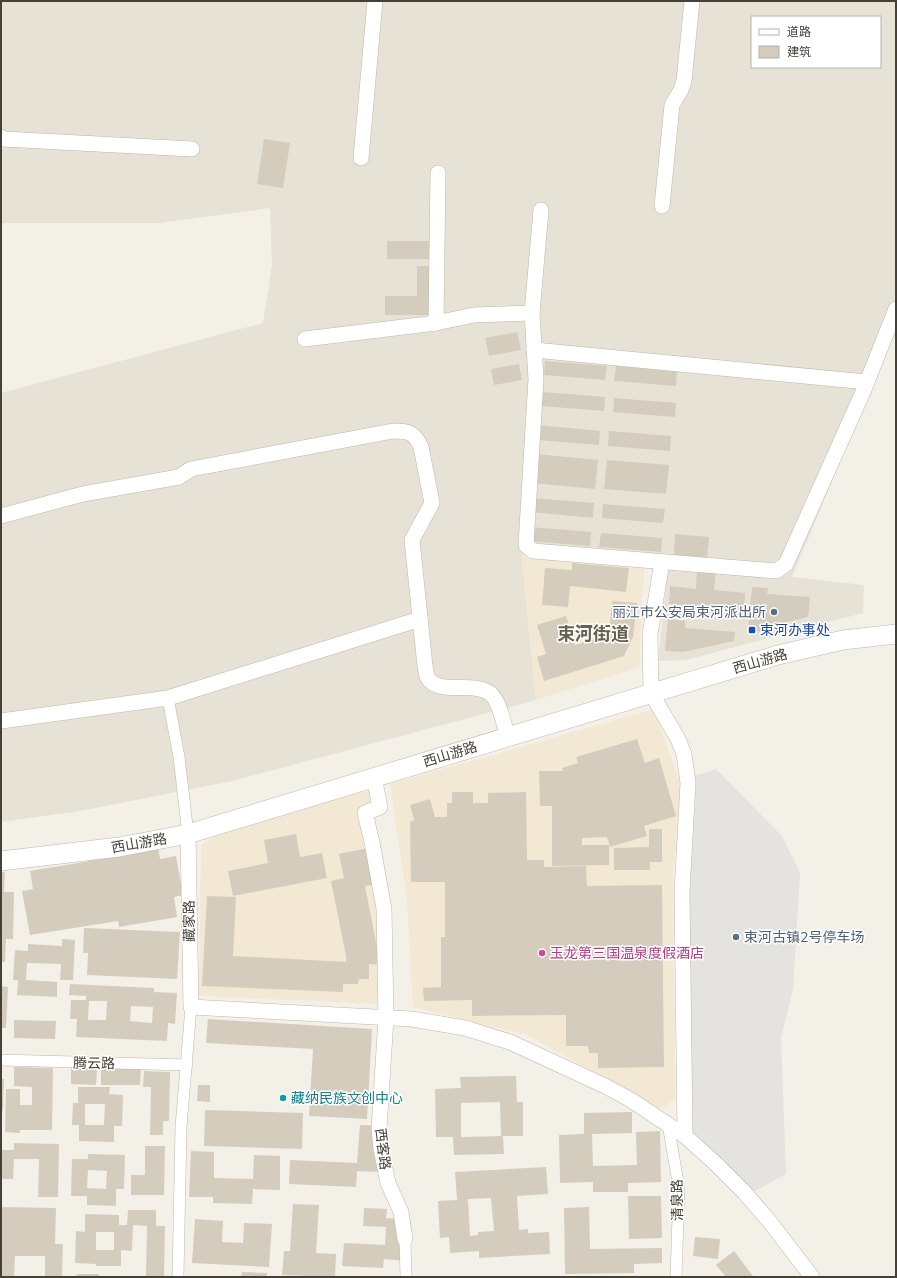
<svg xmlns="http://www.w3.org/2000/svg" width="897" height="1278" font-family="Mulish,'Noto Sans SC',sans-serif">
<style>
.residential{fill:#e6e2d6;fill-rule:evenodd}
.commercial{fill:#f3e8d4}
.parking{fill:#e4e3df}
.building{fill:#d4cdbe;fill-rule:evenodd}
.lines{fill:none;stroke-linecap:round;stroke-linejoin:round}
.pedestrian-casing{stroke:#beb8ab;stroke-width:12}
.minor-casing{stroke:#beb8ab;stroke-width:16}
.tertiary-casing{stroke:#beb8ab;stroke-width:20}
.pedestrian{stroke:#fff;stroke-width:11}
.minor{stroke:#fff;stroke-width:15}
.tertiary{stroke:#fff;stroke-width:19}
.service-dot{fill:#5c6f8a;stroke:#fff;stroke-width:1.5}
.transit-dot{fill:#1a4fb4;stroke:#fff;stroke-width:1.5}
.hotel-dot{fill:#d1479c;stroke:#fff;stroke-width:1.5}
.culture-dot{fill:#0f9aa8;stroke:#fff;stroke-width:1.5}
.labels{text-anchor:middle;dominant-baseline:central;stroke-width:3;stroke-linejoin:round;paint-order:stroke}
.service-label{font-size:14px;fill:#4e5e75;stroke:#fff;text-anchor:end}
.transit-label{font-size:14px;fill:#164399;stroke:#fff;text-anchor:start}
.street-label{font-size:14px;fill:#464137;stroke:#fff}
.hotel-label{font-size:14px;fill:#b23c85;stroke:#fff;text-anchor:start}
.culture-label{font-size:14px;fill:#0d838f;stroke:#fff;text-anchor:start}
.district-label{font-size:18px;font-weight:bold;fill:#685f4f;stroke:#fff}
</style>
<rect width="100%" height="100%" fill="#f3f0e8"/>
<path class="residential" d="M1,1H896V328L792,577L864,585L863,613L686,660L658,661L668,571L523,555L522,562L536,700L232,781L80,811L1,822V393L263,323L272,265L270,208L160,223H1ZM752,17H880V67H752Z"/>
<g class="commercial">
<path d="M523,555L645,568L641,605L640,667L536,700L522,562Z"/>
<path d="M654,709L680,784V820L673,867L675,1096L669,1104L657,1109L608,1080L527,1035L413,1007L407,900L390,784Z"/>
<path d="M369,791L390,894L392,984L384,1004L199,996L201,846L229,825Z"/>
</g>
<path class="parking" d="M716,769L782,836L800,873L793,989L781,1038L786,1174L750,1194L678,1128L682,780Z"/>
<g class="building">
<path d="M264,139L290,143L283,188L257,184Z"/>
<rect x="387" y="241" width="56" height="18"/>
<path d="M417,266H439V315H385V296H417Z"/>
<path d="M517,332L521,350L489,356L485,338Z"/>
<path d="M545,361L607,366L605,380L544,375Z"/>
<path d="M519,364L522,380L494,385L491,369Z"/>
<path d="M616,366L677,372L676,386L614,381Z"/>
<path d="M543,392L605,397L604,411L542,406Z"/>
<path d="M614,398L676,403L675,417L613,412Z"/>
<path d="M539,425L600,431L599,445L537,440Z"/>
<path d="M609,431L671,436L670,451L608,446Z"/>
<path d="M536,454L598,460L595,489L533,483Z"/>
<path d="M607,460L669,465L666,494L604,489Z"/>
<path d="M532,498L594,503L593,518L531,512Z"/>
<path d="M603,504L665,509L663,523L602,518Z"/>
<path d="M530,527L591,532L590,546L528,541Z"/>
<path d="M601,533L662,538L661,552L599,547Z"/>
<path d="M675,534L709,537L707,558L674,555Z"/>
<path d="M572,563L629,568L626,592L570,586L568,607L542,605L545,568L572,570Z"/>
<path d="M697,570L716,571L714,590L745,593L744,611L669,604L670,586L696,589Z"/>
<path d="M752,587L768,588L767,594L810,597L808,617L765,627L764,632L748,630Z"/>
<path d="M612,601L637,603L633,637L624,656L544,681L537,657L546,654L537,625L566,616L575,645L609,634Z"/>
<path d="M668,619L685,621V628L735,632L734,641L683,652L665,651Z"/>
<path d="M637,739L645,763L659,758L676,816L644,826L647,836L610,847L607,837L582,838V845H609V865L552,866V806H540L539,771H563L562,768L578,763L576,757Z"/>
<path d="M452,792H473V803H488V793L526,792L527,860H544V867L586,866L587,886L662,885L664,1067L598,1068V1053H589L588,1046H566V1015L472,1016V1000L424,1001L423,988L441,987V937H445V882H411L410,822L414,820L410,805L430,799L435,817H447V803H452Z"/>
<path d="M649,829H662V862H650V870H614V848L649,847Z"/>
<path d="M296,834L300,857L322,853L327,878L233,896L228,871L268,863L264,840Z"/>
<path d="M158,846L160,859L176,856L183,895L174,897L177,917L119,927L118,921L30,935L22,891L33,889L30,871L90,861L89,858Z"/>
<path d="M378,846L385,883L365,886L377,947L384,948L383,965L369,964V979H359L358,984H343V992L202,986L207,896L236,897L233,956L346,962V956L331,881L344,878L339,854Z"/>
<path d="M1,872H5L4,892H14L13,939H6L5,962H1Z"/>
<path d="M84,928L180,932L177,979L87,975L88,953H83Z"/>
<path d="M62,939L75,940L73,980H60L61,964L27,963L26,980L57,982V997L17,995L18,980H13L15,950L28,951V944L62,946Z"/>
<path d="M70,984L154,988V992L177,993L175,1024L168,1023L167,1041L76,1037L77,1019H70L71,1000H86V996L69,995ZM89,1001H107L106,1020H88ZM131,1006L153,1007L152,1023L130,1021Z"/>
<path d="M1,986L8,987L6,1028H1Z"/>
<path d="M208,1019L372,1029L367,1119L309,1116L313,1049L206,1043Z"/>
<path d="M14,1020L56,1021L55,1039L14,1038Z"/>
<path d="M14,1067L53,1068L52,1130H20V1133L5,1132L6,1089H20V1105H32V1087L14,1086Z"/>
<path d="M101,1067L141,1068L140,1085H101Z"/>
<path d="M71,1068H97L96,1085L71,1084Z"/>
<path d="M144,1071L170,1072L169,1121H163V1135H150L151,1087H143Z"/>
<path d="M516,1076L517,1102H523V1136H503L504,1154L454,1155L453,1137H436L435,1089L461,1088L460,1077ZM500,1102L501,1136L461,1137V1103Z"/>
<path d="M1,1079H4L3,1111H1Z"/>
<path d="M198,1085H210V1102L197,1101Z"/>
<path d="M78,1087H110L109,1094L123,1095L122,1126H114V1142L79,1141V1125H72L73,1103H78ZM85,1104H105L104,1125H85Z"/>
<path d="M205,1110L303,1113L302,1149L204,1146Z"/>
<path d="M632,1112V1133L592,1134L593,1166L637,1165L636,1132L660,1131L661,1182L628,1183V1192H593V1182L560,1183L559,1135L584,1134V1113Z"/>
<path d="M360,1125L383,1126L381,1172L357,1171L356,1187L289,1184L290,1160L357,1163Z"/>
<path d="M14,1143L59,1144L58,1197H38L39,1159H14L13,1179H1V1150H14Z"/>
<path d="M145,1146H165L164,1195H131V1175H145Z"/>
<path d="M191,1151L214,1152V1178L253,1179L254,1155L280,1156V1190L253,1189L252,1204L213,1203V1197H189Z"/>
<path d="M88,1154L125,1155L124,1189H116V1206L87,1205V1196H71L72,1159H88ZM88,1170L107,1171L106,1189L87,1188Z"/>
<path d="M546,1167L548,1194L517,1196L519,1230L528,1229V1233L549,1232L550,1254L479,1258V1251L450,1253L449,1237L440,1238L438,1201L457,1200L455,1172ZM491,1198L494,1231L478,1232V1235L470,1236L468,1199Z"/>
<path d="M628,1196H661L662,1238L629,1239Z"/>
<path d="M293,1204L319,1205L316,1253L336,1254L335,1277L282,1275L284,1251H290Z"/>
<path d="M1,1207L56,1208L55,1244H63L62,1277H45V1256H15L14,1277H1Z"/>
<path d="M589,1207L590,1249L662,1248V1263L634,1264V1273L565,1274L564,1208Z"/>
<path d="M364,1208L387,1209L386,1218L411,1220L408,1261L384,1259L383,1268L342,1266L344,1243L385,1245L386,1227L363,1226Z"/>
<path d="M128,1210H156V1226H165L164,1276H146L147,1226L133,1225L132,1251L121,1250V1266H96V1264L75,1263L76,1231L85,1232V1214L119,1215V1225H127ZM96,1232H114V1250H96Z"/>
<path d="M195,1219L223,1221L222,1242L243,1243L244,1223L272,1224L269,1267L192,1263Z"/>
<path d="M695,1237L720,1239L718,1259L693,1256Z"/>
<path d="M734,1251L753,1276L752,1277H726L716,1265Z"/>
<path d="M242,1272L267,1273V1277H241Z"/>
<path d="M77,1274H99V1277H76Z"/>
</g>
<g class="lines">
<defs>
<g id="pedestrian">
<path d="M168,698L179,757L188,834"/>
<path d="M1,1060L187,1065"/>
<path d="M668,1124L679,1188L676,1277"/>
<path d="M405,1239L406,1277"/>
<path d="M178,1277L181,1127L191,1007"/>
</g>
<g id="minor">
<path d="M1,137L3,139L192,149"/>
<path d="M361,158L375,1"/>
<path d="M662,206L672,105L681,90L684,81L692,1"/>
<path d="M541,210L532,313L536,379L526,545L533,551L776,571L786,564L863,392L896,309"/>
<path d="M436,323L438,173"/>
<path d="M305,339L436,323L474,315L532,313"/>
<path d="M534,350L867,382"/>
<path d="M1,516L83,494L179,477L191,469L393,431C409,431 414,432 421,447L432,503L412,540L425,666C426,669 426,675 428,678C439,696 473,680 491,694C500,702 504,726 508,737"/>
<path d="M662,562L650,634L651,693L678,739L684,754L688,783L682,892L685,1136"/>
<path d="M1,721L168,698L420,619"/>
<path d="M374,777L380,807L365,813L372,842L384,909L386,1018L379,1129L381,1149L388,1183L401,1212L405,1239"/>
<path d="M188,834L191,1007L412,1019L465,1028L510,1042L605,1086L631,1100L685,1136L715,1163L744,1192L770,1222L812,1277"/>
</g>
<path id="tertiary" d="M1,861L119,847L188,834L778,655L843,640L896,634"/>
</defs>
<use href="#pedestrian" class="pedestrian-casing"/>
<use href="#minor" class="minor-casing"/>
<use href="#tertiary" class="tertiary-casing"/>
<use href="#pedestrian" class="pedestrian"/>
<use href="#minor" class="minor"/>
<use href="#tertiary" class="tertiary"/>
</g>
<g class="service-dot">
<circle cx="774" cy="612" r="4"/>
<circle cx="736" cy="937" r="4"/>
</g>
<rect class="transit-dot" x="748" y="626" width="8" height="8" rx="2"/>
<circle class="hotel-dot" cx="542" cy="953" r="4"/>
<circle class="culture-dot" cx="283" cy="1098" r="4"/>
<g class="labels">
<g class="service-label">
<text x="766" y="612">丽江市公安局束河派出所</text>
<text x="744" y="937" text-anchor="start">束河古镇2号停车场</text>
</g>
<g class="transit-label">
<text x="760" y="630">束河办事处</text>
</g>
<g class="street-label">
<text transform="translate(760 661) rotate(-16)">西山游路</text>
<text transform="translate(450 754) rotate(-17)">西山游路</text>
<text transform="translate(139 843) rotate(-10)">西山游路</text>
<text transform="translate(189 921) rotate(-91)">藏家路</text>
<text transform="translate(94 1063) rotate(1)">腾云路</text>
<text transform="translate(383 1149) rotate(83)">西客路</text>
<text transform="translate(677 1200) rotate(-91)">清泉路</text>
</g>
<g class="hotel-label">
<text x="550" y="953">玉龙第三国温泉度假酒店</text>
</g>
<g class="culture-label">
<text x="291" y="1098">藏纳民族文创中心</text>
</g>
<g class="district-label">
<text x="593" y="633">束河街道</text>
</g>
</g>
<rect width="897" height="1278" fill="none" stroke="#464137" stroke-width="4"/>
<rect x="751" y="16" width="130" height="52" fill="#ffffff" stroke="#b5b3af"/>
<rect x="759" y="29" width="20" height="6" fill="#ffffff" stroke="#b5b3af"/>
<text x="787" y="36" font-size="12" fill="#464137">道路</text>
<rect x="759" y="46" width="20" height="12" fill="#d4cdbe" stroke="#b5b3af"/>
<text x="787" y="56" font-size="12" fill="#464137">建筑</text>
</svg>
